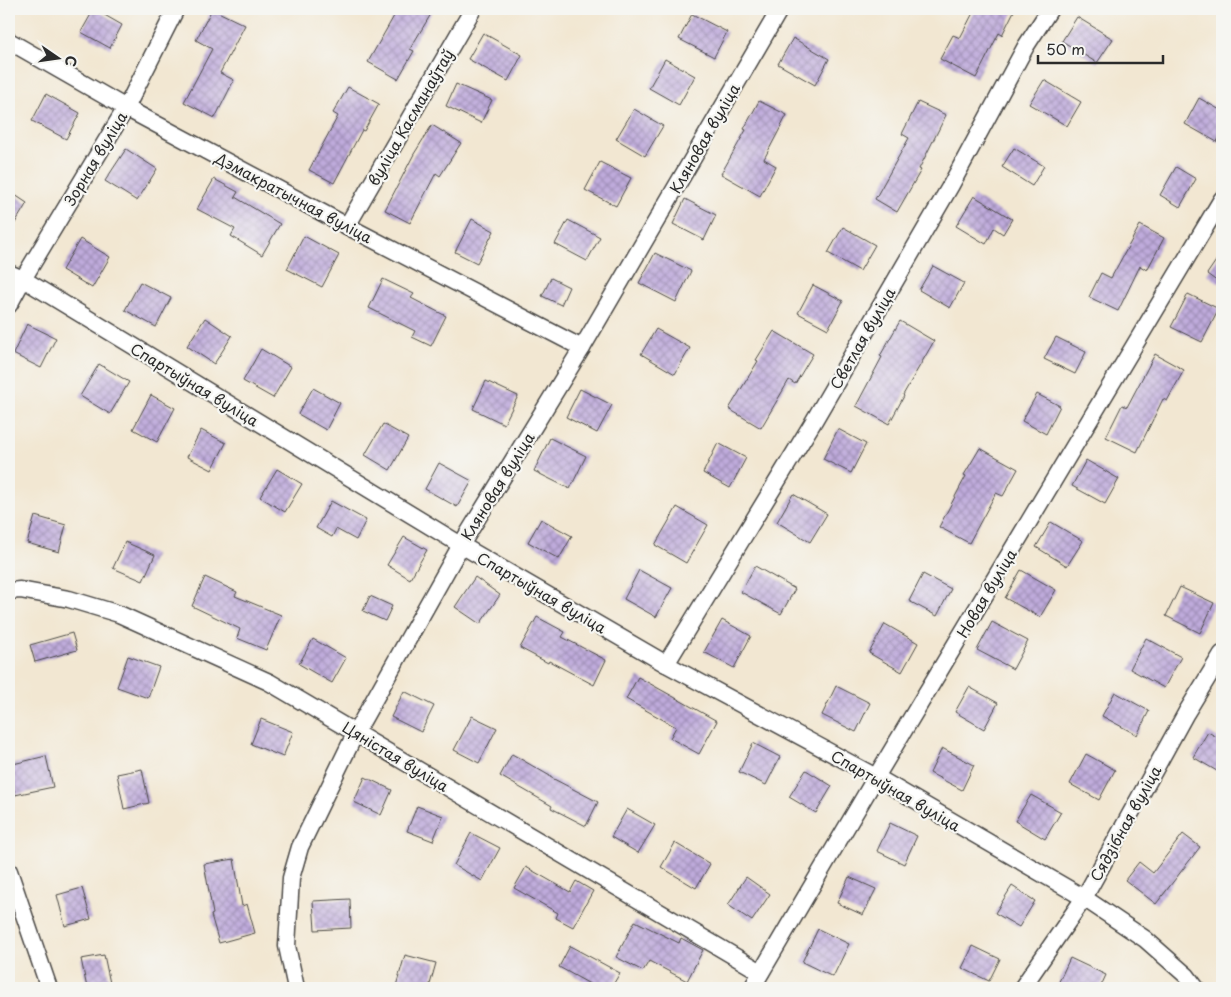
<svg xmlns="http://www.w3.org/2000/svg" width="1231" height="997" font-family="'Playpen Sans',sans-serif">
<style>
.building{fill:url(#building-cross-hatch)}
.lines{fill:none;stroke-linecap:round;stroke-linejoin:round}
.minor-casing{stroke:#494744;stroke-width:19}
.minor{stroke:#fff;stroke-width:16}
.labels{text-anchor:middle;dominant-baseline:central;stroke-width:4.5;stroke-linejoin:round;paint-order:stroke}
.street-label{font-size:15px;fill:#2b2b2b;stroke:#f6f6f2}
</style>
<defs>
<pattern id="building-cross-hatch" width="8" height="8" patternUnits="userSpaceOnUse" patternTransform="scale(1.25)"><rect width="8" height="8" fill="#bfabdc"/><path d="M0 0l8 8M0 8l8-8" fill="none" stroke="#9b8bb3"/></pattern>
</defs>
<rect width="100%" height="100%" fill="#f6f6f2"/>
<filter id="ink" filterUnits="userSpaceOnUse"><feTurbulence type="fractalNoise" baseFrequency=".02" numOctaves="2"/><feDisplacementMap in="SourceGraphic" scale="10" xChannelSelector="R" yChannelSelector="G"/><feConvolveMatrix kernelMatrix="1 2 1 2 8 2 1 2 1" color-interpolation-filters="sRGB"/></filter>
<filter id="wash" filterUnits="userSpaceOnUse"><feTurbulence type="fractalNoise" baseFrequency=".0096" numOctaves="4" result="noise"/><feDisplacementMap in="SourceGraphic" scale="20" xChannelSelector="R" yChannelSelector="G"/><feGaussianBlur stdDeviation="1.12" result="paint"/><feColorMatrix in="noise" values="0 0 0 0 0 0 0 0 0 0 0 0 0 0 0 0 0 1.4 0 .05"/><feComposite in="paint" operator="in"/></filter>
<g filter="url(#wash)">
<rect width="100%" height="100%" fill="#f2e7d2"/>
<g id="blocks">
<g class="building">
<path d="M94,9L122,25L110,48L81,32Z"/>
<path d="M212,9L245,25L220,73L234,80L215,118L184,102L212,49L196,40Z"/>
<path d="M398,9H434L410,49L414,51L398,79L368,62Z"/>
<path d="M975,9H1015L1002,35L999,33L976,78L940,59L953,35L960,38Z"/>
<path d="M692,14L727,32L714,57L679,39Z"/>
<path d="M1077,17L1113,39L1097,63L1062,41Z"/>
<path d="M483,33L522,55L508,81L468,59Z"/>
<path d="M793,38L829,59L815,85L778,64Z"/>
<path d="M665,59L695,76L679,105L649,88Z"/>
<path d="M1044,80L1081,102L1067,126L1029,104Z"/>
<path d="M456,84L492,100L481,123L446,106Z"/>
<path d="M348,87L379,104L364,131L362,130L334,183L309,170L338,116L333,113Z"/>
<path d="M46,94L80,113L66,139L32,121Z"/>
<path d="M1199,98L1222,111V132L1217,142L1185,124Z"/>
<path d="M759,101L787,115L764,159L776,166L760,196L721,174L746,130L744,129Z"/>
<path d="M918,102L946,115L919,169L921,170L897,212L875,199L909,138L902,134Z"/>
<path d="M634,109L663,126L645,156L616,139Z"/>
<path d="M432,125L461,143L440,176L436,173L410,223L385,210L414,154Z"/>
<path d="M1014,148L1044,166L1032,186L1002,167Z"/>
<path d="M126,149L157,169L137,201L105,181Z"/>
<path d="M600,162L631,178L616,206L585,190Z"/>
<path d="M1176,167L1196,179L1180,207L1160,195Z"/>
<path d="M214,179L238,192L235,197L280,224L262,255L231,236L235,229L197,209Z"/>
<path d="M9,191L27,203L9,233Z"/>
<path d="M974,196L1012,219L1003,234L994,228L986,244L956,226Z"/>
<path d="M685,199L716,215L704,240L673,224Z"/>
<path d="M472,219L494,231L477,263L455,252Z"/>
<path d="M568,220L600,237L587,261L555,244Z"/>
<path d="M1140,225L1164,238L1147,270L1140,266L1118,311L1089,297L1101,273L1111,278Z"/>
<path d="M843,227L875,245L860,271L828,253Z"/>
<path d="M304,236L339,255L322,287L287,269Z"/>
<path d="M80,239L110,257L92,288L62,270Z"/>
<path d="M1222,252V285L1207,274Z"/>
<path d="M655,253L691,271L676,302L639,283Z"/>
<path d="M933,266L964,283L950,308L919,290Z"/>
<path d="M551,278L569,287L561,305L542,296Z"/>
<path d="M383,279L414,294L411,298L446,316L431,346L412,337L415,331L369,308Z"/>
<path d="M140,282L171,298L156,327L125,310Z"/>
<path d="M813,285L843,301L828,329L798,313Z"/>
<path d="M1188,294L1219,309L1202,342L1171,327Z"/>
<path d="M205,318L232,336L214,364L187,346Z"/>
<path d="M900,321L934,341L903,395L904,396L889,424L856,406L882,357L880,356Z"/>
<path d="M27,324L56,338L41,368L13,354Z"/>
<path d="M656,329L690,348L675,374L641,354Z"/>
<path d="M774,331L813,354L795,384L789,380L761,428L729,409L758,361L756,360Z"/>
<path d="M1056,337L1086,352L1075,374L1044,359Z"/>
<path d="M261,349L291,367L273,398L243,381Z"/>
<path d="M1155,354L1184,370L1167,401L1163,399L1137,452L1106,437L1122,405L1127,407Z"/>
<path d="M99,364L129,382L110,414L80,396Z"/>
<path d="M486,381L518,396L504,424L473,409Z"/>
<path d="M313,388L340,403L326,430L298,414Z"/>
<path d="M580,389L612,405L597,433L566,417Z"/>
<path d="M1037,394L1060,406L1046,434L1022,421Z"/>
<path d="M151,395L175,408L157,442L133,429Z"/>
<path d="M383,424L408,438L390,470L365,455Z"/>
<path d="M838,429L866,444L851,473L823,459Z"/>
<path d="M201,430L226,443L212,470L187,457Z"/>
<path d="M550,438L586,456L570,489L534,471Z"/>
<path d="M718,443L746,458L730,488L703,473Z"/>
<path d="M980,448L1018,469L1003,496L996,493L969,543L939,527L966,476L964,475Z"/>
<path d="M1086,460L1119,479L1105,504L1072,486Z"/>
<path d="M439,463L472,481L457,507L425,489Z"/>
<path d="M277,469L302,484L285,512L260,497Z"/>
<path d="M793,494L827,514L810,542L777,522Z"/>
<path d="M331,501L366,520L356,540L336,529L332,537L316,528Z"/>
<path d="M677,507L708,525L686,563L655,545Z"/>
<path d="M35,516L66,525L59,552L27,543Z"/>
<path d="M541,519L572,536L559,559L528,542Z"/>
<path d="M1051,522L1083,541L1067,566L1036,547Z"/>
<path d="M404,537L427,550L410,579L387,565Z"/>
<path d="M125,542L155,555L143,581L113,568Z"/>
<path d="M755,566L795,589L781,614L741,592Z"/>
<path d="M639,570L672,588L656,617L624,599Z"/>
<path d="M1021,570L1056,590L1040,617L1005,598Z"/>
<path d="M923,574L951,589L937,616L909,601Z"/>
<path d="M205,577L237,592L235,596L281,615L266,650L237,638L240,629L192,606Z"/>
<path d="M475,577L500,595L480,624L455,607Z"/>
<path d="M1180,587L1214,603L1200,633L1166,616Z"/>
<path d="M370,596L392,606L385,621L363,611Z"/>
<path d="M537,617L565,632L562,637L606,660L594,685L549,661L548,663L520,648Z"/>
<path d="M722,620L751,636L734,668L704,652Z"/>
<path d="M992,622L1028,641L1013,669L977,650Z"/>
<path d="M885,624L918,643L902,672L869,653Z"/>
<path d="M72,633L77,650L35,662L30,645Z"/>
<path d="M1146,638L1181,657L1164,688L1130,669Z"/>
<path d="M313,639L346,658L332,683L299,664Z"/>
<path d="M128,656L159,667L148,698L117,687Z"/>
<path d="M638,677L717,721L699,754L670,738L676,727L626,699Z"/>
<path d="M836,686L870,703L856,732L822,715Z"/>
<path d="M969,687L998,703L984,729L955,712Z"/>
<path d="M404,691L434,706L421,732L391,717Z"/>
<path d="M1115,692L1149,711L1137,735L1102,716Z"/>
<path d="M472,716L497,728L479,763L454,750Z"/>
<path d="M261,719L293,732L283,757L251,744Z"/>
<path d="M1208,732L1222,740V774L1193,757Z"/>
<path d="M753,743L780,757L766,785L739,772Z"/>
<path d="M942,748L974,765L962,790L930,773Z"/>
<path d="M512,754L550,776V777L598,802L586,826L551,808L552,806L500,776Z"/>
<path d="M1086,754L1115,770L1099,800L1070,784Z"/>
<path d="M46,756L53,787L15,795L9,765Z"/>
<path d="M142,769L149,803L124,809L117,774Z"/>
<path d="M806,770L832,786L816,813L789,797Z"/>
<path d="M365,777L392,790L381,815L354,802Z"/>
<path d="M1031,795L1061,812L1045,839L1015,821Z"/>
<path d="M417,806L443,816L433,841L407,831Z"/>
<path d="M627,809L655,825L638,853L611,837Z"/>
<path d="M890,823L917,836L904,864L877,851Z"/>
<path d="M471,833L500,848L482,881L454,865Z"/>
<path d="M1183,834L1200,847L1156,904L1125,880L1139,862L1153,873Z"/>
<path d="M675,843L710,864L696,888L661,867Z"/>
<path d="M234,859L242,906L247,904L255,933L219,943L211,915L213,914L204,864Z"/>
<path d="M526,867L570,892L576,881L593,891L573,927L556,918L558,913L514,888Z"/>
<path d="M746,877L770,894L752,921L728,905Z"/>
<path d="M849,877L876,889L863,915L837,903Z"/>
<path d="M1012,886L1035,901L1019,927L995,913Z"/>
<path d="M82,888L91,919L65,926L57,895Z"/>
<path d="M350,899L351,928L315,930L313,901Z"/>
<path d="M635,921L679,943L681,938L703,950L687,981L649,961L643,971L616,957Z"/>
<path d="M818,929L849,944L833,977L802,962Z"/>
<path d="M570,946L620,973L611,988H597L559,967Z"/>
<path d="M973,946L1000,959L989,981L962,968Z"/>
<path d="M104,955L111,988H87L81,959Z"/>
<path d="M405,955L436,963L429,988H403L396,986Z"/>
<path d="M1070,958L1106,975L1100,988H1056Z"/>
</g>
</g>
</g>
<g filter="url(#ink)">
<use href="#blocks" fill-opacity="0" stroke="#494744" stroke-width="1"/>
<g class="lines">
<defs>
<g id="minor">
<path d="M9,41L126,108L347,226L582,348"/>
<path d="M347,226L473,9"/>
<path d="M9,273L23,279L461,545L666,664L876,777L1084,898L1145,939L1187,976L1196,988"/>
<path d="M9,305L23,279L126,108L176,9"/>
<path d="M9,591L20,590L69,599L119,614L269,682L761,972"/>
<path d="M666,664L812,424L951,185L1026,46L1050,9"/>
<path d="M9,871L49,988"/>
<path d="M296,988L287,946L291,878L300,847L356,732L461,545L582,348L780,9"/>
<path d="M752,988L876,777L1222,199"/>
<path d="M1022,988L1084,898L1186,713L1222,654"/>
</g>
</defs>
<use href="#minor" class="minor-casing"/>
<use href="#minor" class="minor"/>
</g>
</g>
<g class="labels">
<g class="street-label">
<text transform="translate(410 117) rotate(-60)">вуліца Касманаўтаў</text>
<text transform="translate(704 138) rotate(-60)">Кляновая вуліца</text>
<text transform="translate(95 158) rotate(-59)">Зорная вуліца</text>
<text transform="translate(294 197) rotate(28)">Дэмакратычная вуліца</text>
<text transform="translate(862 338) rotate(-60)">Светлая вуліца</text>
<text transform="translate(195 384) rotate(31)">Спартыўная вуліца</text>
<text transform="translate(497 486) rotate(-58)">Кляновая вуліца</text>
<text transform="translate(542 592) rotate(30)">Спартыўная вуліца</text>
<text transform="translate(986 593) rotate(-59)">Новая вуліца</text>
<text transform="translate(396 756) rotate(31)">Цяністая вуліца</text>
<text transform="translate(896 790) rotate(30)">Спартыўная вуліца</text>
<text transform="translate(1125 823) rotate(-61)">Сядзібная вуліца</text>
</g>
</g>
<rect width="1231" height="997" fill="none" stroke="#f6f6f2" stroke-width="30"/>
<g transform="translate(58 58) rotate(103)" stroke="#f6f6f2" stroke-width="4" paint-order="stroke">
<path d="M0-4L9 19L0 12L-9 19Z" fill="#2b2b2b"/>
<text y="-8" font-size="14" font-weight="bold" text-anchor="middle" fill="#2b2b2b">С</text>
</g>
<path d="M1038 55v8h125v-8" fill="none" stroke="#2b2b2b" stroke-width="2.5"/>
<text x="1046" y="55" font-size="15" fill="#2b2b2b" stroke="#f6f6f2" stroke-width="4" paint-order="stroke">50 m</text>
</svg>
